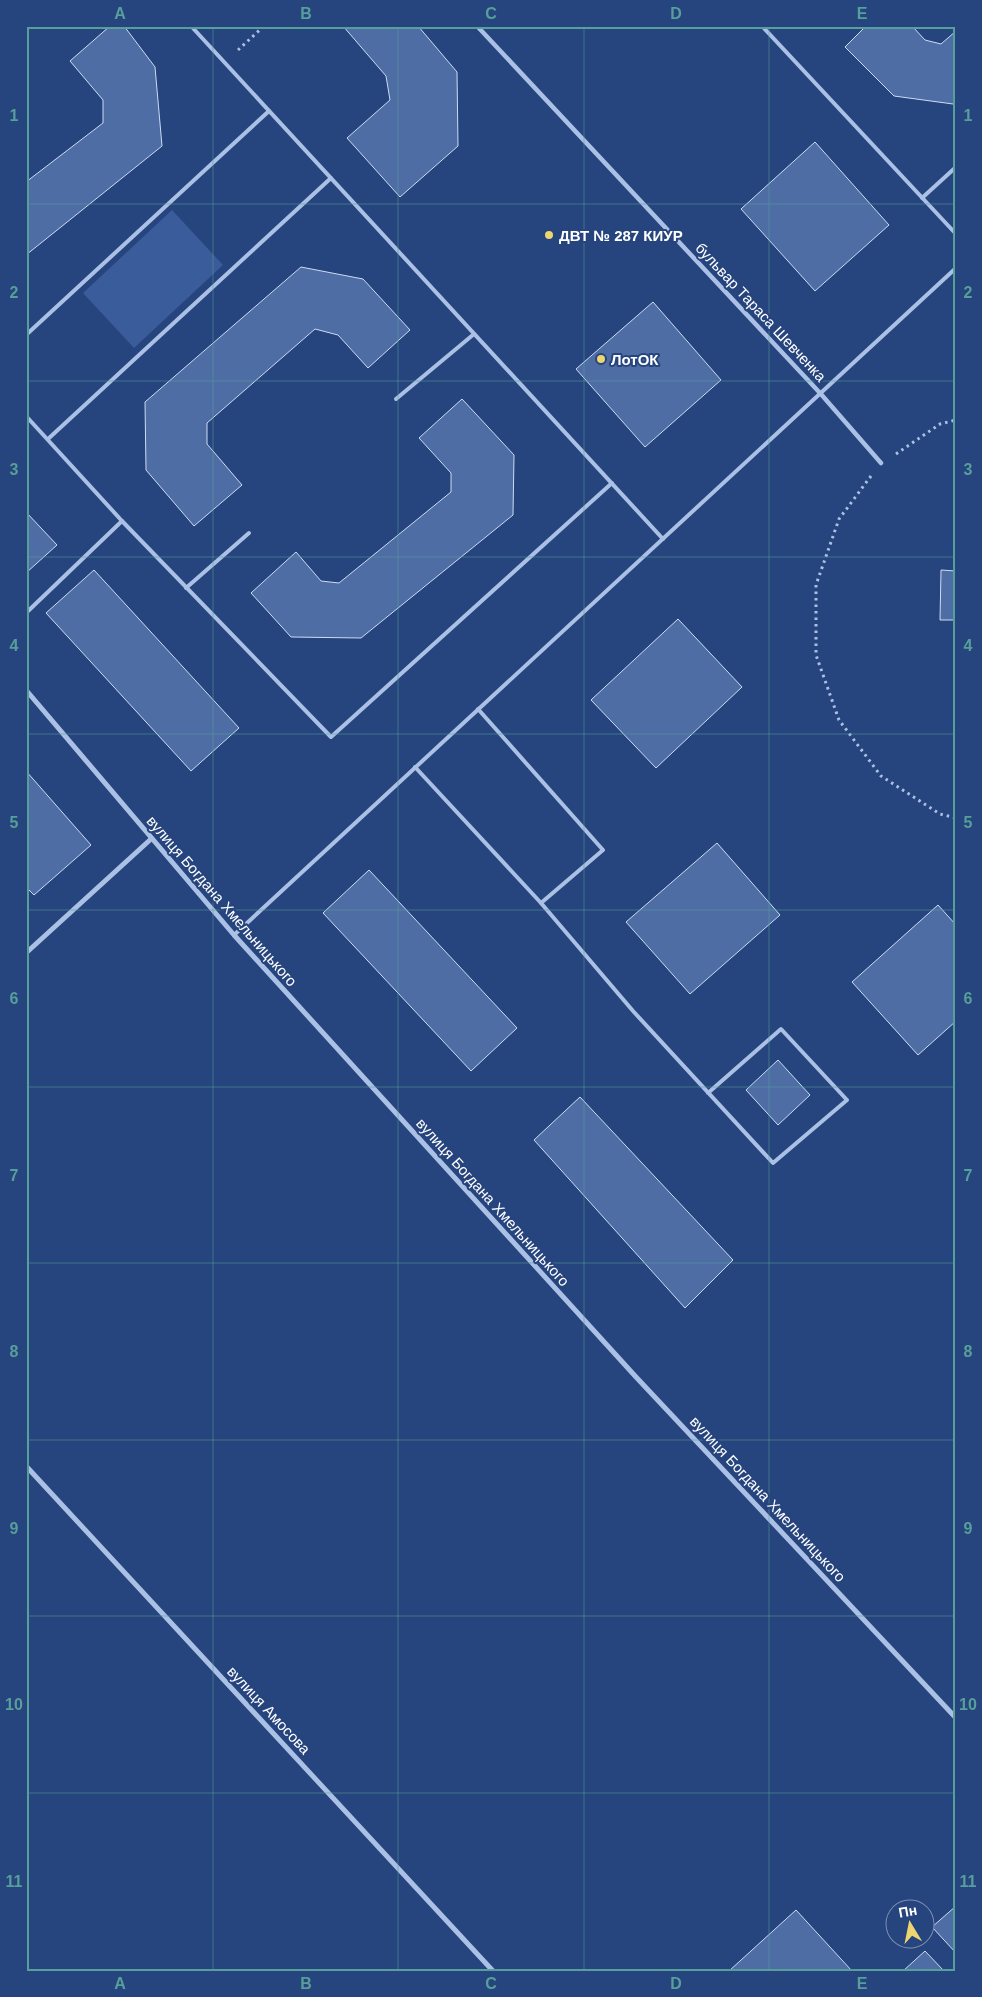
<svg xmlns="http://www.w3.org/2000/svg" width="982" height="1997" font-family="Arial,sans-serif">
<style>
.green{fill:#3a5c9a}
.building{fill:#4e6da5;stroke:#cedbf4}
.lines{fill:none;stroke-linecap:round;stroke-linejoin:round}
.path{stroke:#abc0e5;stroke-width:3;stroke-dasharray:2.5 4;stroke-linecap:butt}
.service{stroke:#abc0e5;stroke-width:4}
.pedestrian{stroke:#abc0e5;stroke-width:4.5}
.minor{stroke:#abc0e5;stroke-width:5}
.grid{fill:none;stroke:#579f9a;stroke-width:1;stroke-opacity:0.55}
.poi-dot{fill:#eed570;stroke:#26447d;stroke-width:2}
.labels{text-anchor:middle;dominant-baseline:central;stroke-width:4;stroke-linejoin:round;paint-order:stroke}
.poi-label{font-size:15px;font-weight:bold;fill:#fff;stroke:#26447d;text-anchor:start}
.street-label{font-size:15px;fill:#fff;stroke:#26447d}
.neatline{fill:none;stroke:#579f9a;stroke-width:2}
.grid-label{font-size:16px;text-anchor:middle;font-weight:bold;fill:#579f9a}
</style>
<rect width="100%" height="100%" fill="#26447d"/>
<path class="green" d="M172,210L223,265L134,348L83,293Z"/>
<g class="building">
<path d="M110,26H124L155,67L162,146L26,255V182L103,123V100L70,61Z"/>
<path d="M343,26H418L457,72L458,146L400,197L347,138L390,100L386,76Z"/>
<path d="M866,26H912L925,40L941,44L956,31V102L953,104L894,96L845,47Z"/>
<path d="M815,142L889,225L815,291L741,209Z"/>
<path d="M301,267L363,279L410,330L368,368L338,335L315,329L207,423V444L242,485L194,526L146,470L145,402Z"/>
<path d="M653,302L721,380L645,447L576,369Z"/>
<path d="M462,399L514,455L513,515L361,638L291,637L251,593L296,552L321,581L339,583L451,492V473L419,438Z"/>
<path d="M26,512L57,545L26,573Z"/>
<path d="M94,570L239,728L191,771L46,613Z"/>
<path d="M941,570L956,571V620H940Z"/>
<path d="M678,619L742,687L656,768L591,700Z"/>
<path d="M26,771L91,845L34,895L26,887Z"/>
<path d="M717,843L780,915L690,994L626,922Z"/>
<path d="M369,870L517,1028L471,1071L323,913Z"/>
<path d="M938,905L956,925V1021L918,1055L852,982Z"/>
<path d="M778,1060L810,1095L778,1125L746,1090Z"/>
<path d="M580,1097L733,1260L685,1308L534,1140Z"/>
<path d="M956,1906V1953L932,1927Z"/>
<path d="M796,1910L852,1971H729Z"/>
<path d="M925,1951L944,1971H903Z"/>
</g>
<g class="lines">
<g class="path">
<path d="M238,50L264,26"/>
<path d="M896,454L940,424L956,420"/>
<path d="M871,476L839,519L816,585V655L839,720L881,776L940,814L956,818"/>
</g>
<g class="service">
<path d="M191,26L663,539"/>
<path d="M762,26L956,234"/>
<path d="M922,198L956,167"/>
<path d="M26,335L269,111"/>
<path d="M396,399L474,334"/>
<path d="M26,416L122,521L331,737L612,483"/>
<path d="M48,439L331,178"/>
<path d="M186,588L249,533"/>
<path d="M26,613L122,521"/>
<path d="M478,709L603,850L541,903"/>
<path d="M415,767L541,903L633,1011L773,1163L847,1100L781,1029L708,1093"/>
<path d="M234,935L956,268"/>
</g>
<path class="pedestrian" d="M477,26L820,393L881,463"/>
<g class="minor">
<path d="M26,690L234,935L636,1377L956,1718"/>
<path d="M26,953L151,839"/>
<path d="M26,1466L493,1971"/>
</g>
</g>
<path class="grid" d="M213,26V1971M398,26V1971M584,26V1971M769,26V1971M26,204H956M26,381H956M26,557H956M26,734H956M26,910H956M26,1087H956M26,1263H956M26,1440H956M26,1616H956M26,1793H956"/>
<g class="poi-dot">
<circle cx="549" cy="235" r="5"/>
<circle cx="601" cy="359" r="5"/>
</g>
<g class="labels">
<g class="poi-label">
<text x="559" y="235">ДВТ № 287 КИУР</text>
<text x="611" y="359">ЛотОК</text>
</g>
<g class="street-label">
<text transform="translate(761 312) rotate(47)">бульвар Тараса Шевченка</text>
<text transform="translate(222 901) rotate(49)">вулиця Богдана Хмельницького</text>
<text transform="translate(493 1202) rotate(48)">вулиця Богдана Хмельницького</text>
<text transform="translate(768 1499) rotate(47)">вулиця Богдана Хмельницького</text>
<text transform="translate(269 1710) rotate(47)">вулиця Амосова</text>
</g>
</g>
<rect width="982" height="1997" fill="none" stroke="#26447d" stroke-width="55"/>
<g transform="translate(910 1924) rotate(350)"><circle r="24" fill="#26447d" stroke="#7d8fb1"/>
<path d="M0-4L9 19L0 12L-9 19Z" fill="#eed570"/>
<text y="-8" font-size="14" font-weight="bold" text-anchor="middle" fill="#ffffff">Пн</text>
</g>
<rect x="28" y="28" width="926" height="1942" class="neatline"/>
<g class="grid-label">
<text x="120" y="19">A</text>
<text x="306" y="19">B</text>
<text x="491" y="19">C</text>
<text x="676" y="19">D</text>
<text x="862" y="19">E</text>
<text x="14" y="121">1</text>
<text x="968" y="121">1</text>
<text x="14" y="298">2</text>
<text x="968" y="298">2</text>
<text x="14" y="475">3</text>
<text x="968" y="475">3</text>
<text x="14" y="651">4</text>
<text x="968" y="651">4</text>
<text x="14" y="828">5</text>
<text x="968" y="828">5</text>
<text x="14" y="1004">6</text>
<text x="968" y="1004">6</text>
<text x="14" y="1181">7</text>
<text x="968" y="1181">7</text>
<text x="14" y="1357">8</text>
<text x="968" y="1357">8</text>
<text x="14" y="1534">9</text>
<text x="968" y="1534">9</text>
<text x="14" y="1710">10</text>
<text x="968" y="1710">10</text>
<text x="14" y="1887">11</text>
<text x="968" y="1887">11</text>
<text x="120" y="1989">A</text>
<text x="306" y="1989">B</text>
<text x="491" y="1989">C</text>
<text x="676" y="1989">D</text>
<text x="862" y="1989">E</text>
</g>
</svg>
